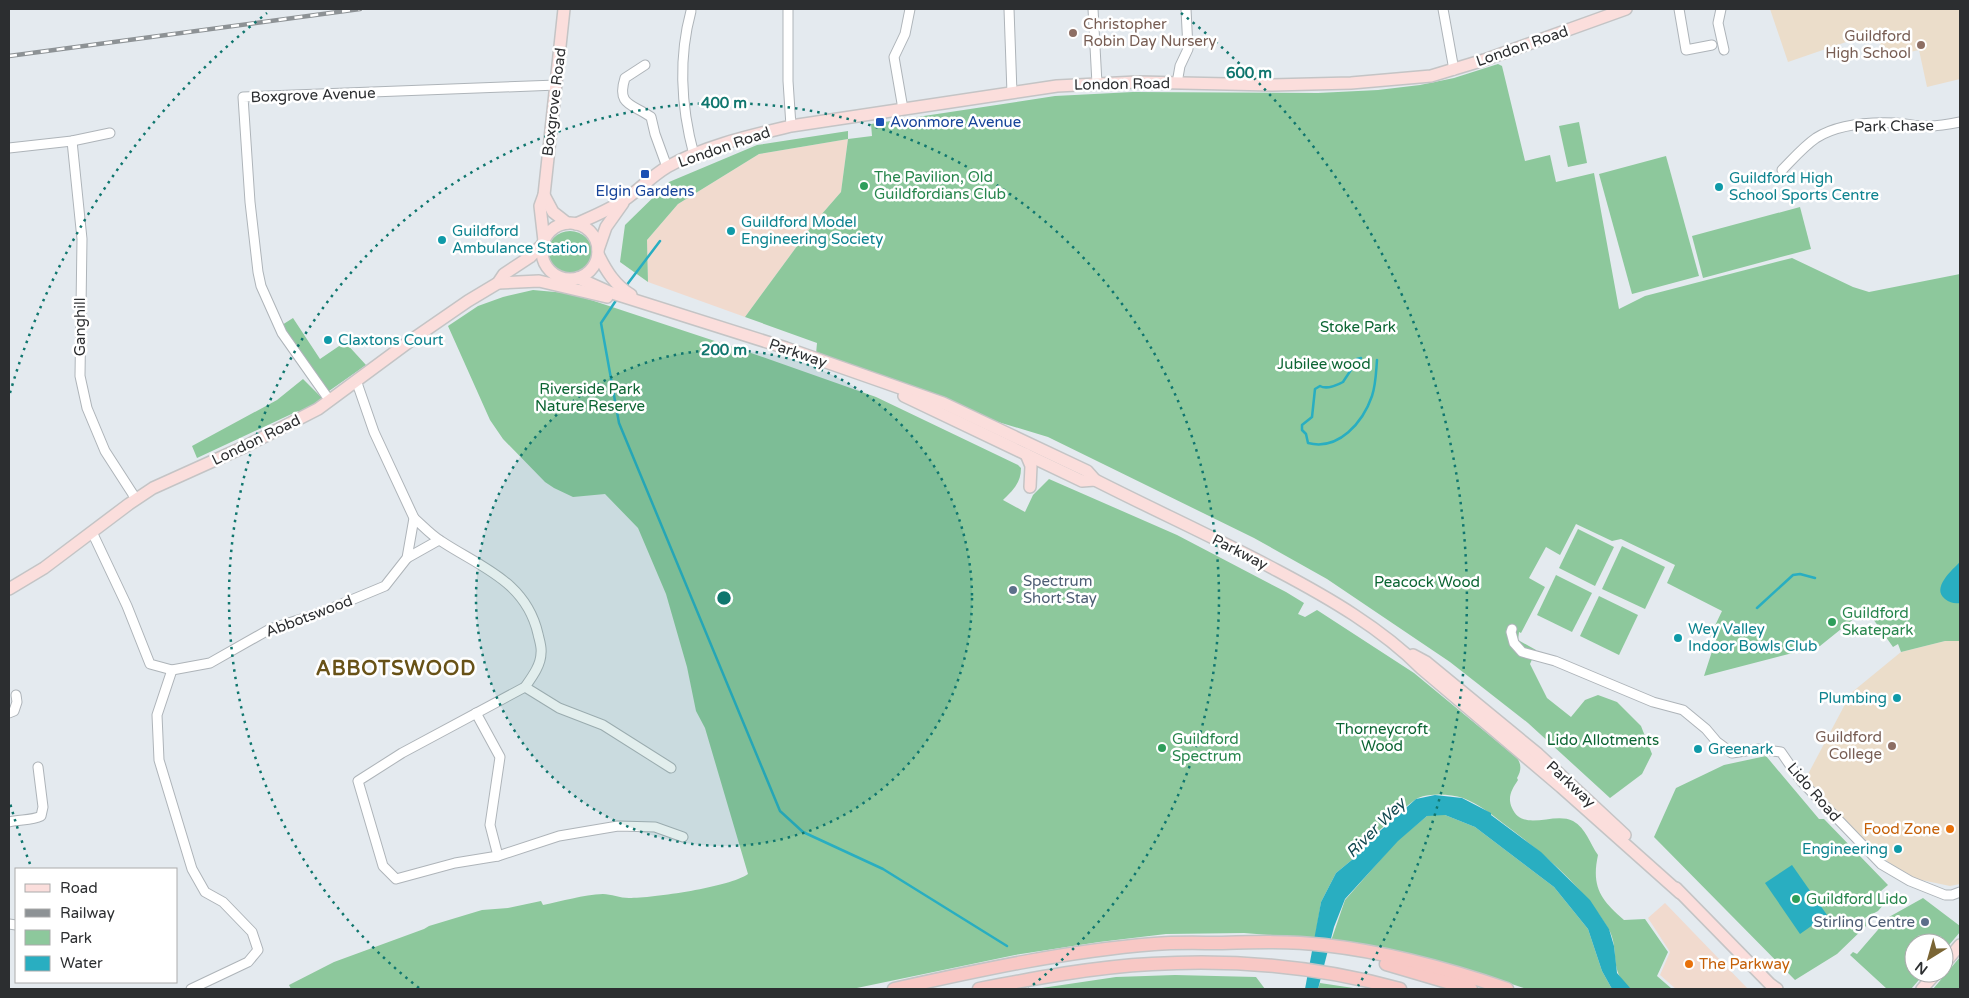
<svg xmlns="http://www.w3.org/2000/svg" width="1969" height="998" font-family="'Varela Round',sans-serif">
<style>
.commercial{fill:#f1dace}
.education{fill:#ebddca}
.green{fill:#8dc89c}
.water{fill:#29aec1}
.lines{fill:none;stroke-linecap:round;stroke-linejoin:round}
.stream{stroke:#29aec1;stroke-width:2.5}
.minor-casing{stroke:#aeb4b9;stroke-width:11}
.major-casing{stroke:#c4c4c5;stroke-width:14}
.highway-casing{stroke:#c4c4c5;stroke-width:15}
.minor{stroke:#fff;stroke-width:9}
.major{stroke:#fbdedc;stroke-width:11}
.highway{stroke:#f8c8c5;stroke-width:12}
.rail-casing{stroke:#8d9295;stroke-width:4.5}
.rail{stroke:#fff;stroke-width:2.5;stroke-dasharray:8;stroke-linecap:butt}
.ring{fill:none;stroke:#0f766e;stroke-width:2.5;stroke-dasharray:2.5 5}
.education-dot{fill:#8d6e63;stroke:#fff;stroke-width:2}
.transit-dot{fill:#1a4fb4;stroke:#fff;stroke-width:2}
.leisure-dot{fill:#2e9e5b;stroke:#fff;stroke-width:2}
.culture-dot{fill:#0f9aa8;stroke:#fff;stroke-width:2}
.service-dot{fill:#5c6f8a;stroke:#fff;stroke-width:2}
.food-dot{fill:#e8710a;stroke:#fff;stroke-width:2}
.labels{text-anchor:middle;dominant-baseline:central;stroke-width:5;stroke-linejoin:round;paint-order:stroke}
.education-label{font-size:15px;fill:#785e54;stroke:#fff;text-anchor:end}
.street-label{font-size:15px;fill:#2c2e30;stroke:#fff}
.transit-label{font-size:15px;fill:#164399;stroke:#fff;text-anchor:start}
.leisure-label{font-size:15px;fill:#27864d;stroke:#fff;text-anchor:start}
.culture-label{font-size:15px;fill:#0d838f;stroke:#fff;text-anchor:start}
.park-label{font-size:15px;fill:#0c6533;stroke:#fff}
.service-label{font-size:15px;fill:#4e5e75;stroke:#fff;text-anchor:start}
.food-label{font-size:15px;fill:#c56008;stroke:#fff;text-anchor:end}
.water-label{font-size:16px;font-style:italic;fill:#134951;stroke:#fff}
.district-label{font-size:20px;font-weight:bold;letter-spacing:1px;fill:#685217;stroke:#fff}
.centre{fill:#0f766e;stroke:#fff;stroke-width:2.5}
.ring-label{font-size:15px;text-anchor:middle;font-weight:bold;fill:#0f766e;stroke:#fff;stroke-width:5;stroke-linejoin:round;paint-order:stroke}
</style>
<rect width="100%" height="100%" fill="#e4eaef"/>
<g class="commercial">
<path d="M848,139L841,192L814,223L745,317L648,282L647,240L678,204L759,154Z"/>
<path d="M1665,903L1748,989H1676L1660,975L1670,952L1648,918Z"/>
</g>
<g class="education">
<path d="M1770,9H1960V79L1927,87L1919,50L1883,58L1878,31L1788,62Z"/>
<path d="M1945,641H1960V884L1950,886L1912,878L1892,865L1876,852L1806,778L1851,693L1901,652Z"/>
</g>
<g class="green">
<path d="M1498,64L1502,66L1525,161L1550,155L1556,182L1594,173L1619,309L1645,296L1792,258L1853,287L1869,292L1960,274V641H1945L1901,652L1898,644L1893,647L1866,609L1820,646L1704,676L1716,639L1710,636L1722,611L1667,583L1675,565L1621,539L1612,541L1576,524L1560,555L1546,547L1529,578L1545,587L1521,633L1519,632L1518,640L1536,650L1530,664L1547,698L1571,717L1585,700L1598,695L1617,702L1641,726L1652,754L1642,774L1610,798L1528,723L1450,662L1327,579L1254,538L1048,437L975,415L816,354L817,343L745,317L814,223L841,192L848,139L759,154L678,204L647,240L648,282L620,262L625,225L669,182L757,145L848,131V139L872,136L871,124L1055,96L1133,92L1318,93L1378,90L1420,85L1454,78Z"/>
<path d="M1579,122L1587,163L1568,167L1559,126Z"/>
<path d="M1666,156L1699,276L1632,294L1599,174Z"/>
<path d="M1800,207L1811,249L1703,278L1692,236Z"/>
<circle cx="570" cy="254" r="23"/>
<path d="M533,290L566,293L591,300L751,353L876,397L1018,465L1021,468C1021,483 1013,490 1003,500L1025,512L1033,495L1049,479L1177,535L1286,592L1304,603L1298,614L1305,617L1317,610L1414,673L1517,758C1522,765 1521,771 1517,778L1518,780C1512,789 1507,797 1512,808C1523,833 1554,811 1573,821C1586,828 1590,844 1598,855C1591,887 1601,900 1624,920L1645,919L1668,952L1657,976L1672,989H1631C1607,972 1621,949 1608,928C1582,885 1543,853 1504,824C1491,814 1479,804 1463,798C1450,794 1431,793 1418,798C1410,802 1380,830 1372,837C1366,843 1362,852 1353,856L1355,857L1353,859L1336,873L1321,902L1315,939L1244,933L1166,934L1099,942L1015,955L852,989H291L289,985L334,962L424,929L429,926L482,910L508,908L541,901L543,905C562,901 583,895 603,894C611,894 620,898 629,898C653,898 730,887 748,874L705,728L696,711L687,667L666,594L638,528L605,494L573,497L554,488L545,482L503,439L490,420L448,326L478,306L503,297Z"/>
<path d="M293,318L320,359L345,342L366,365L329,391L326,389L282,325Z"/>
<path d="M303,379L323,399L306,416L298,411L197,458L192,446L277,400Z"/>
<path d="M1578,529L1614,547L1595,586L1559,568Z"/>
<path d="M1622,546L1665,567L1645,609L1602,589Z"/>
<path d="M1556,575L1592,593L1572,632L1537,615Z"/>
<path d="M1599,596L1638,615L1619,655L1580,636Z"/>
<path d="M1766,756L1819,819H1824L1888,885L1881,891L1877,898L1884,904L1878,911L1865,918L1866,926L1837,954L1795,980L1654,837L1676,788L1724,765Z"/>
<path d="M1433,814L1445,815L1475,827L1554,887L1588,929L1602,971L1612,989H1527L1463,968L1331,941L1345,900L1397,841L1427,816Z"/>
<path d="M1923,898L1960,926V932L1944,951V943H1914V973H1925L1911,989H1887L1850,955L1853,952L1857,954L1889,917Z"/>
<path d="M1960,957V989H1933Z"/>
<path d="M1175,975L1256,977L1265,989H1035L1116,977Z"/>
<path d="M1320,983L1360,989H1318Z"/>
</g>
<g class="water">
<path d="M1960,562V603C1955,604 1950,603 1945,599C1931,588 1952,570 1960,562Z"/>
<path d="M1435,795L1462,798L1491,813V815L1541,852L1590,900L1609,929L1614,946L1617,973L1631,989H1612L1602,971L1588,929L1554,887L1475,827L1445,815L1427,816L1398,841L1345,899L1334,927L1318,989H1305L1321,902L1336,873L1353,859L1355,857L1353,855L1358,854L1372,838L1416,799Z"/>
<path d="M1792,865L1827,915L1800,934L1765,883Z"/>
</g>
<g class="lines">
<g class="stream">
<path d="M626,286L660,241"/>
<path d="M617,299L601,323L619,423L780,811L803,832L883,869L1007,946"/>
<path d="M1361,358L1357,359C1353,368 1348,374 1343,382C1337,385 1327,390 1320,386L1315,389L1312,417L1302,425V430L1306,434L1308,443C1339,451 1363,422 1372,396C1376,384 1376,372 1377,360"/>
<path d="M1757,608L1793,575L1800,574L1815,578"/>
</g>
<defs>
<g id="minor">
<path d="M788,9V81L791,126"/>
<path d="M1009,9L1012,93"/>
<path d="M1093,9L1097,84"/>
<path d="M1443,9L1454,70"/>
<path d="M1679,9L1686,50L1712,45"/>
<path d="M1721,9L1718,23L1724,50"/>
<path d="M691,11C678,59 681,107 694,155"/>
<path d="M645,65L625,78C616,106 633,104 651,117L655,134L667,167"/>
<path d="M1177,83L1180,66L1188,49L1186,9"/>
<path d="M903,109L894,57L905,34L910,9"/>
<path d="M72,141L82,239L80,376L87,408L105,451L136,499"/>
<path d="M9,148L72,141L110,133"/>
<path d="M1782,170C1793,159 1803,147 1816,138C1838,124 1869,122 1895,123C1906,123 1918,127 1929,126C1940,126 1950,124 1960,122"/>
<path d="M330,401L282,333L261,286L258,272L250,202L243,97L557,85"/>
<path d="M414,518C423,526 431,535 441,541C480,567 526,581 538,634C539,639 542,647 541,653C541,665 532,677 525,687L402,753L358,781L383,866L396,879L455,863L498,856L559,836L618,826L655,827L683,837"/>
<path d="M92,532L127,606L150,664L172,670L210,663L270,629L320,613L385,586L407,558L414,518L374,432L356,380"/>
<path d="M407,558L439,540"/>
<path d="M1512,629L1511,632L1514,643L1522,652L1555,661L1653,702L1683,710L1706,729L1717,742L1732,753L1758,749L1781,752L1801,781L1881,864L1910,881L1945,895H1952L1960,892"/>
<path d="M172,670L157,715L159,760L192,869L205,892L223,902L252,932L258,950L248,962L191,989"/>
<path d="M525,687L559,708L603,725L671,768"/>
<path d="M9,713L14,711L17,702L16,695"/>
<path d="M476,713L500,757L490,825L498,856"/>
<path d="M9,822C20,819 31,821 41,816L43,807L38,767"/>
<path d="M9,924L16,925"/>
</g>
<g id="major">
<path d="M544,195L553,212L567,223"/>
<circle cx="570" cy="251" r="28"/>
<path d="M576,224C594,216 612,209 627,198C641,188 652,176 667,167C704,146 749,136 791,126L1057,86L1137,82L1272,85L1351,83L1431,76L1484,60L1626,9"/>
<path d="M544,241L540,206L544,195L564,9"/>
<path d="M598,250L606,227L623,203"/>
<path d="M598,254C606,271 615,285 631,295"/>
<path d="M578,278L609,292L786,348L943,403L1087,471L1095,480C1156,511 1218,539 1278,571C1329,598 1381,628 1422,669L1561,787L1680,893"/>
<path d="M498,283L539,281L607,297"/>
<path d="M904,396L1082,481L1095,480"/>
<path d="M1026,454L1031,466L1030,487"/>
<path d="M9,589L44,568L129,504L153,488L244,447L318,409L410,341L468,301L498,283L504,274L530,257L542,245"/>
<path d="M1413,655L1426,662L1538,754L1625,835"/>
<path d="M1676,888L1770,984L1777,989"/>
<path d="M1944,964L1960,945"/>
<path d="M1922,989L1936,973"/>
</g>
<g id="highway">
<path d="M1386,964L1471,989"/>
<path d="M894,989C980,970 1066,951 1154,944C1177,942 1200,943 1222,943C1256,942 1290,941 1324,945C1386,952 1449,969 1507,989"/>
<path d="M979,989C1036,978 1094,967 1152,964C1234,959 1320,967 1400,989"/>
</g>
</defs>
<use href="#minor" class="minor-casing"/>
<use href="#major" class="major-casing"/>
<use href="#highway" class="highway-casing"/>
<use href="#minor" class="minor"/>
<use href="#major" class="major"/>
<use href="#highway" class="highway"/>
<defs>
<path id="rail" d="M9,56L360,9"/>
</defs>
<use href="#rail" class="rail-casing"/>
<use href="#rail" class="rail"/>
</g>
<circle cx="724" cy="598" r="248" fill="#0f766e" fill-opacity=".12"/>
<g class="ring">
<circle cx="724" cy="598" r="248"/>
<path d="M419 988A495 495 0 1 1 1029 988"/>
<path d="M30 864A743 743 0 0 1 10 803M10 393A743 743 0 0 1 267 13M1181 13A743 743 0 0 1 1358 986"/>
</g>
<g class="education-dot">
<circle cx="1073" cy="33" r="5"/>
<circle cx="1921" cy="45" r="5"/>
<circle cx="1892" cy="746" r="5"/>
</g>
<g class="transit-dot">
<rect x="875" y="117" width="10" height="10" rx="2.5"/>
<rect x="640" y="169" width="10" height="10" rx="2.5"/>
</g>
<g class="leisure-dot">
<circle cx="864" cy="186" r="5"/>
<circle cx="1832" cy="622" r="5"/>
<circle cx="1162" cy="748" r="5"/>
<circle cx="1796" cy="899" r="5"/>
</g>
<g class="culture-dot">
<circle cx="1719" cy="187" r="5"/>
<circle cx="731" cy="231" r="5"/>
<circle cx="442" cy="240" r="5"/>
<circle cx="328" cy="340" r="5"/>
<circle cx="1678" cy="638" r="5"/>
<circle cx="1897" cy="698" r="5"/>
<circle cx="1698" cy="749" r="5"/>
<circle cx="1898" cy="849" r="5"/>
</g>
<g class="service-dot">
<circle cx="1013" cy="590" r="5"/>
<circle cx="1925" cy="922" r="5"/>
</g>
<g class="food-dot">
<circle cx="1950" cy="829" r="5"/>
<circle cx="1689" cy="964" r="5"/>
</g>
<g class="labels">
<g class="education-label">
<text x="1083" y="24" text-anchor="start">Christopher<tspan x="1083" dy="17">Robin Day Nursery</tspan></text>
<text x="1911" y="36">Guildford<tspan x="1911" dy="17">High School</tspan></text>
<text x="1882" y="737">Guildford<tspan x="1882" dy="17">College</tspan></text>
</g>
<g class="street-label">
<text transform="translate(1522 46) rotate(-19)">London Road</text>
<text transform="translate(1122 84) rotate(-1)">London Road</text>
<text transform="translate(313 95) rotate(-2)">Boxgrove Avenue</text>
<text transform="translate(554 102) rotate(-83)">Boxgrove Road</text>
<text transform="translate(1894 126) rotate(-1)">Park Chase</text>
<text transform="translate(724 147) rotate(-19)">London Road</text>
<text transform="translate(80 327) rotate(-90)">Ganghill</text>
<text transform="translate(798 353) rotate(19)">Parkway</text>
<text transform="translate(256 440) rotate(-26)">London Road</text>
<text transform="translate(1240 552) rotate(27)">Parkway</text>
<text transform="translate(309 616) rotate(-21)">Abbotswood</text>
<text transform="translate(1571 784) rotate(43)">Parkway</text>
<text transform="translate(1814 792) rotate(49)">Lido Road</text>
</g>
<g class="transit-label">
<text x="890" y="122">Avonmore Avenue</text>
<text x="645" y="191" text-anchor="middle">Elgin Gardens</text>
</g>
<g class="leisure-label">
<text x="874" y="177">The Pavilion, Old<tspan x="874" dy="17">Guildfordians Club</tspan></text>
<text x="1842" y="613">Guildford<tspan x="1842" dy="17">Skatepark</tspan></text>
<text x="1172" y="739">Guildford<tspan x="1172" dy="17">Spectrum</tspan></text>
<text x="1806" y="899">Guildford Lido</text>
</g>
<g class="culture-label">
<text x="1729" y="178">Guildford High<tspan x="1729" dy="17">School Sports Centre</tspan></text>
<text x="741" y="222">Guildford Model<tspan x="741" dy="17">Engineering Society</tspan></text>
<text x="452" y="231">Guildford<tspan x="452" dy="17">Ambulance Station</tspan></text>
<text x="338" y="340">Claxtons Court</text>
<text x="1688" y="629">Wey Valley<tspan x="1688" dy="17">Indoor Bowls Club</tspan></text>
<text x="1887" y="698" text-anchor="end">Plumbing</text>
<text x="1708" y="749">Greenark</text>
<text x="1888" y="849" text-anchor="end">Engineering</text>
</g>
<g class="park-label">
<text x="1358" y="327">Stoke Park</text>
<text x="1324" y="364">Jubilee wood</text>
<text x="590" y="389">Riverside Park<tspan x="590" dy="17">Nature Reserve</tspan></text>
<text x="1427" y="582">Peacock Wood</text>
<text x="1382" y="729">Thorneycroft<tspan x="1382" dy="17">Wood</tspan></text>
<text x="1603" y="740">Lido Allotments</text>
</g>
<g class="service-label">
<text x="1023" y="581">Spectrum<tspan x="1023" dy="17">Short Stay</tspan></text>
<text x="1915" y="922" text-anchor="end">Stirling Centre</text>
</g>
<g class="food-label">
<text x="1940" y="829">Food Zone</text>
<text x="1699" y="964" text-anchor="start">The Parkway</text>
</g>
<g class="water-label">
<text transform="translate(1376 828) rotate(-45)">River Wey</text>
</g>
<g class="district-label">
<text x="396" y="669">ABBOTSWOOD</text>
</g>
</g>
<circle cx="724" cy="598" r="8" class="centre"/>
<g class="ring-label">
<text x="1249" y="78">600 m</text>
<text x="724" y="108">400 m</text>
<text x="724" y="355">200 m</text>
</g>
<rect width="1969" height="998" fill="none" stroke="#2c2e30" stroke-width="20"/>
<rect x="15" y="868" width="162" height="115" fill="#ffffff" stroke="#ababac"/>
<rect x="25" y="884" width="25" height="8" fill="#fbdedc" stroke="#ababac"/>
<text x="60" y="893" font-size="15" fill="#2c2e30">Road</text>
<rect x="25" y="909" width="25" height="8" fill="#8d9295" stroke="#ababac"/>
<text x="60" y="918" font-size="15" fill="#2c2e30">Railway</text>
<rect x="25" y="930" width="25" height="15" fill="#8dc89c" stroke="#ababac"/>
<text x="60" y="943" font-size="15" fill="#2c2e30">Park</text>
<rect x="25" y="956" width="25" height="15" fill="#29aec1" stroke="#ababac"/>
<text x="60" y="968" font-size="15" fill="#2c2e30">Water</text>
<g transform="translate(1929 958) rotate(217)"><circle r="24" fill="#ffffff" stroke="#ababac"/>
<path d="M0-4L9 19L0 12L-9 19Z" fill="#7a6534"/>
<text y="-8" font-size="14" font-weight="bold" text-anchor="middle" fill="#2c2e30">N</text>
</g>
</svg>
